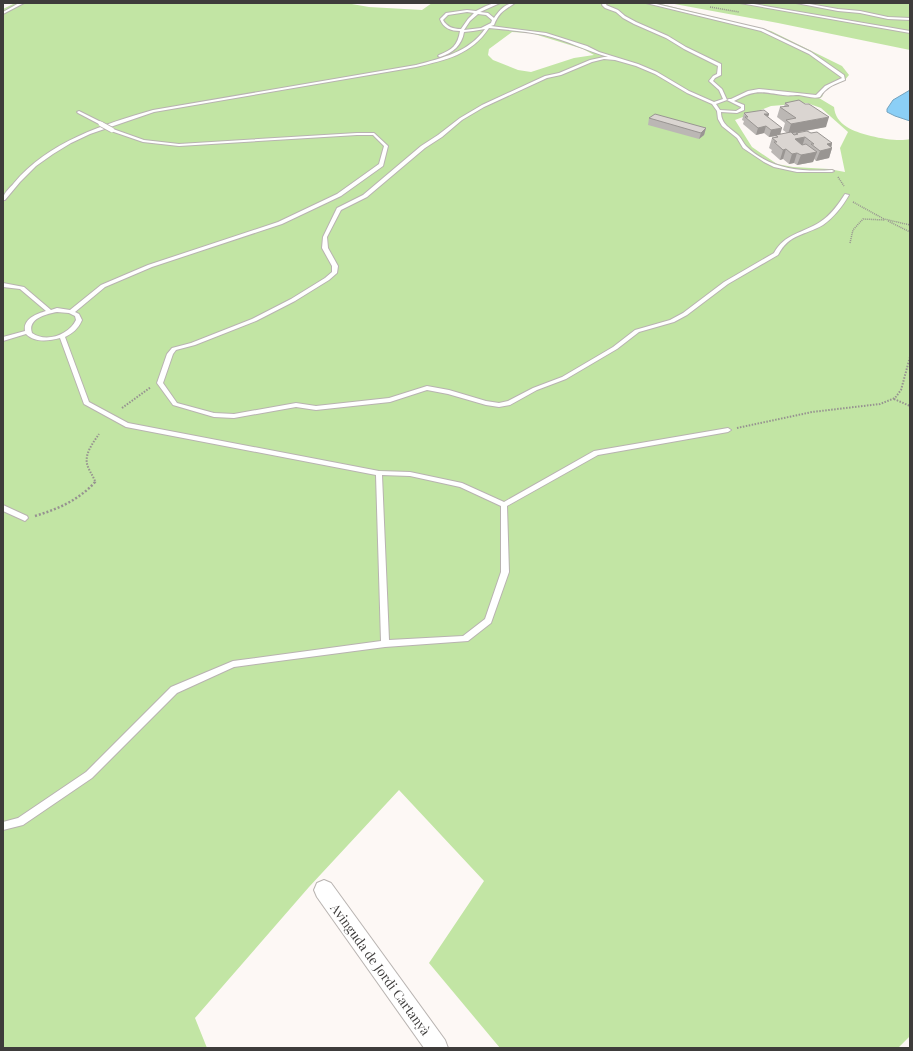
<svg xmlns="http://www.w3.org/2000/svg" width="913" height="1051" font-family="'Playfair Display',serif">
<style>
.green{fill:#c2e5a4;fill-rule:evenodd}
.water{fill:#8bcff6;stroke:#74a3be}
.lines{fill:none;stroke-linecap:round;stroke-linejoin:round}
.service-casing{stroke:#b8b3b0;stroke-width:2}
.minor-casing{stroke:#b8b3b0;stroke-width:2}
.path-far2{stroke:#969290;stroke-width:1.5;stroke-dasharray:1 1;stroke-linecap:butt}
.path-far1{stroke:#969290;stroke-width:2;stroke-dasharray:1.5 1.5;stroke-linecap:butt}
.path{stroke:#969290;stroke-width:2.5;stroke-dasharray:2 2;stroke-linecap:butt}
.service{fill:#fff;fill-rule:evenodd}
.minor{fill:#fff;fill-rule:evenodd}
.service-bridge-far1-casing{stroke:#b8b3b0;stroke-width:4.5;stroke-linecap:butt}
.service-bridge-casing{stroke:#b8b3b0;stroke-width:6;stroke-linecap:butt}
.service-bridge-far1{stroke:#fff;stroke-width:3.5}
.service-bridge{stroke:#fff;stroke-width:4.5}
.wall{fill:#bbb7b4}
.shaded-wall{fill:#999592}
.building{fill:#dad5d1;stroke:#999592}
.labels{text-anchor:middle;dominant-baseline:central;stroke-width:3.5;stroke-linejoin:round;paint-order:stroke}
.near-street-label{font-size:13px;fill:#3e3c3b;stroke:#fff}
</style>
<rect width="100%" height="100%" fill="#fdf8f5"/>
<path class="green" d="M15,3H346L369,7L422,10L432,3H910V50L778,23L669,3L661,4L771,31L842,66L849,75L844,81L825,89L822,97L819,98L834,107C835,116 839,122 847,127C859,135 896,143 910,139V1036L898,1048H500L429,963L484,881L399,790L309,887L195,1018L207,1048H3V9ZM512,32L531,33L583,49L594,55L574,58L531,72L518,70L493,60L488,55L489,49ZM807,103L821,108L848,132L840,148L845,172L829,169L793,167L777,164L752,147L735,120L771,106Z"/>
<path class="water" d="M910,90V121L895,116L887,112V109L893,100Z"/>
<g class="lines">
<defs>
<g id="service">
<path d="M19,3H24L3,14V12Z"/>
<path d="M494,3H500L480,12L488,13L494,18C499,11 505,3 515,3C505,10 499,12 494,25L491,26L546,33L587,46L599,52L638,64L657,72L689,91L714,102L723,99L719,90L709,81L713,76L717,74L718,66L684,49L666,38L634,24L623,18L616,12L605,8L602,5L603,3H607L606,5L618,10L625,16L636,22L668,36L686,47L721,64V75L715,78L713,81L722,89L727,100L729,99H731L748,91L759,89L816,95L825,86L842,78L841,77L809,54L761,31L646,3H652L763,29L811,52L844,75L845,80C835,84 826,87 820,97C813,99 806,96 799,95C793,95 788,96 783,95C759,92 757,89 734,101L744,105V110L737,113L721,112C721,125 731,128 739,136C742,139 743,143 746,146C769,169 801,172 832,170L834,171L832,172H797L774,167L764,162L743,148L737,138L722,126L718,119L717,111L712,104L687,93L655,74L636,66L615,60L604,59L592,62L561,75L547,78L484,107L462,120L442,137L425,148L367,197L341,210L327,237L328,248L338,266L337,273L329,280L295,301L256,321L195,345L176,350L173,354L163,383L177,403L214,413L234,414L296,403L316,406L389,398L427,386L449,390L486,401L499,403L508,401L533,388L562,377L613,347L635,330L670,320L683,313L724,282L774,253C784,234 803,233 820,222C831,215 838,205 845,194L849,195C842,207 834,217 823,225C804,236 790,233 778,255L728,284L687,315L674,322L639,332L617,349L566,379L537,390L510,405L499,407L486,405L448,394L427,390L390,402L316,410L296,407L234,418L214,417L173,405L157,383L167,354L172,348L191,343L252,319L291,299L325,278L332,272V266L322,248L323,237L337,208L363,195L421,146L438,135L460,118L482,105L545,76L559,73L590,60L604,57H608C587,51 566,40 544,35C526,31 507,30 489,28C471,55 446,60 416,67L154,112L90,134L71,143L53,154L36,166L20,182L5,200H3C3,193 10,188 14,183C48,142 104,124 153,110L416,65C442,58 469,52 485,29L473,31L464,32C462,45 453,53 440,57L438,56L439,55C452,50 458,45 460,31C451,31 443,28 440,19L446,13L467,10L476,11L486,6ZM467,12L474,13L468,19L461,29C453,29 447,27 443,20L448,15ZM478,14L486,15L492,20L491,23L481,28L464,30L470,21ZM727,100L741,107V108L736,111L720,110L716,104Z"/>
<path d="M740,3H748L910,31V33Z"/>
<path d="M796,3H804L838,9L860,11L888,17L910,18V20L888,19L860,13L838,11Z"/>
<path d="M79,111L101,122L102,123L99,124L78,113L77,112Z"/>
<path d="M111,129H113L144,140L179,144L357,133H374L388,146L383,166L341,196L282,224L152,267L105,287L75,312L79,314L82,320C78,329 73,333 65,337L89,402L128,423L379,471L410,472L462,483L504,502L594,451L728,428L731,430L728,432L598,455L507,506L509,572L491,623L468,641L385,647L234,667L177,693L92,778L23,825L3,830V822L18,818L86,772L171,687L233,661L381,641L376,475L126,427L84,404L60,338C49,341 35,343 26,334L3,341V337L25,331C23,319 36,314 46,311L20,289L3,287V283L24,287L51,310L57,308L70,310L101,285L148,265L278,222L337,194L379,164L384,146L373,135H357L179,146L143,142L111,131ZM57,312L69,313L75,316L76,320C69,335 46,343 32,333C27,319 46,314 57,312ZM382,475L410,476L460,487L501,506V572L485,619L463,636L389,640Z"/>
<path d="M3,505L27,516L28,518L25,521L3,511Z"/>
</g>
<path id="minor" d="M324,880L331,883L445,1040L448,1048H424L317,897L314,890L317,883Z"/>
</defs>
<use href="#service" class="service-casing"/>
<use href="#minor" class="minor-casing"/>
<g class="path-far2">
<path d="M710,7L739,12"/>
<path d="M838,177L844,186"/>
<path d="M853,202L884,219L910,225"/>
<path d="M888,221L910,232"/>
<path d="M850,243L853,230L863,219L885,220"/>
</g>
<g class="path-far1">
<path d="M894,399L910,406"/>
<path d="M122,408L151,387"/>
<path d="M737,428L812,412L880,404L895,398L901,390L910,357"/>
<path d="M95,481C93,476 90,472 88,467C83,455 93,443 99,434"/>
</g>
<path class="path" d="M35,516C58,509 79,500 95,482V480"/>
<use href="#service" class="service"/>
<use href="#minor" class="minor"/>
<defs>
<path id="service-bridge-far1" d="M100,123L103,125"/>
<path id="service-bridge" d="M101,124L112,130"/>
</defs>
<use href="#service-bridge-far1" class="service-bridge-far1-casing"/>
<use href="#service-bridge" class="service-bridge-casing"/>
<use href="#service-bridge-far1" class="service-bridge-far1"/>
<use href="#service-bridge" class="service-bridge"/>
</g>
<g class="wall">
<path d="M785,103L826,127L800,132L811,133L832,143L831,148H832L829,158L816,161L814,159L813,162L797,165L794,163L789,164L783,159L780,160L771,152L772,150L769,148L772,138L775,137L776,136L769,137L764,133L756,135L743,124L744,121L742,120L744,113L769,114L768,117L781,134L787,133L783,130L785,123L777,117L780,107H784Z"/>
<path d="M649,118L706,128L704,135L699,139L648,125Z"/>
</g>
<g class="shaded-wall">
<path d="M764,114H769L767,120Z"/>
<path d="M829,117L826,127L788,134L791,124Z"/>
<path d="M766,126L764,133L756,135L758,128Z"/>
<path d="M706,128L704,135L699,139L701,133Z"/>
<path d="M782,128L780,135H776V136L769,137L771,130Z"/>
<path d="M805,137L802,147L795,139Z"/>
<path d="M832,143L831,149L832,148L829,158L816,161L820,151L827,144Z"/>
<path d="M786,149L783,159L780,160L783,150Z"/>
<path d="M817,152L813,162L797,165L801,155Z"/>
<path d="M797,153L794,163L789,164L792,154Z"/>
</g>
<g class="building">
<path d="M799,100L805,104H809L829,117L791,124L786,120L796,118L780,107L789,106L785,103Z"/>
<path d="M764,110L769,114H764L782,128L771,130L766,126L758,128L745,117H748L744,113Z"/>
<path d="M655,114L706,128L701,133L649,118Z"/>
<path d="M807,131L811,133L817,132L832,143L827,144L832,148L820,151L811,144H814L805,137L795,139L802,145L806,144L817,152L801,155L797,153L792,154L786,149L783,150L774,142H777L772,138L778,137L776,135L791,132L794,135L798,134L796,133Z"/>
</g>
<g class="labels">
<g class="near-street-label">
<text transform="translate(381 969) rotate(54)">Avinguda de Jordi Cartanyà</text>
</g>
</g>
<rect width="913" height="1051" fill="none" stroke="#3e3c3b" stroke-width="8"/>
</svg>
